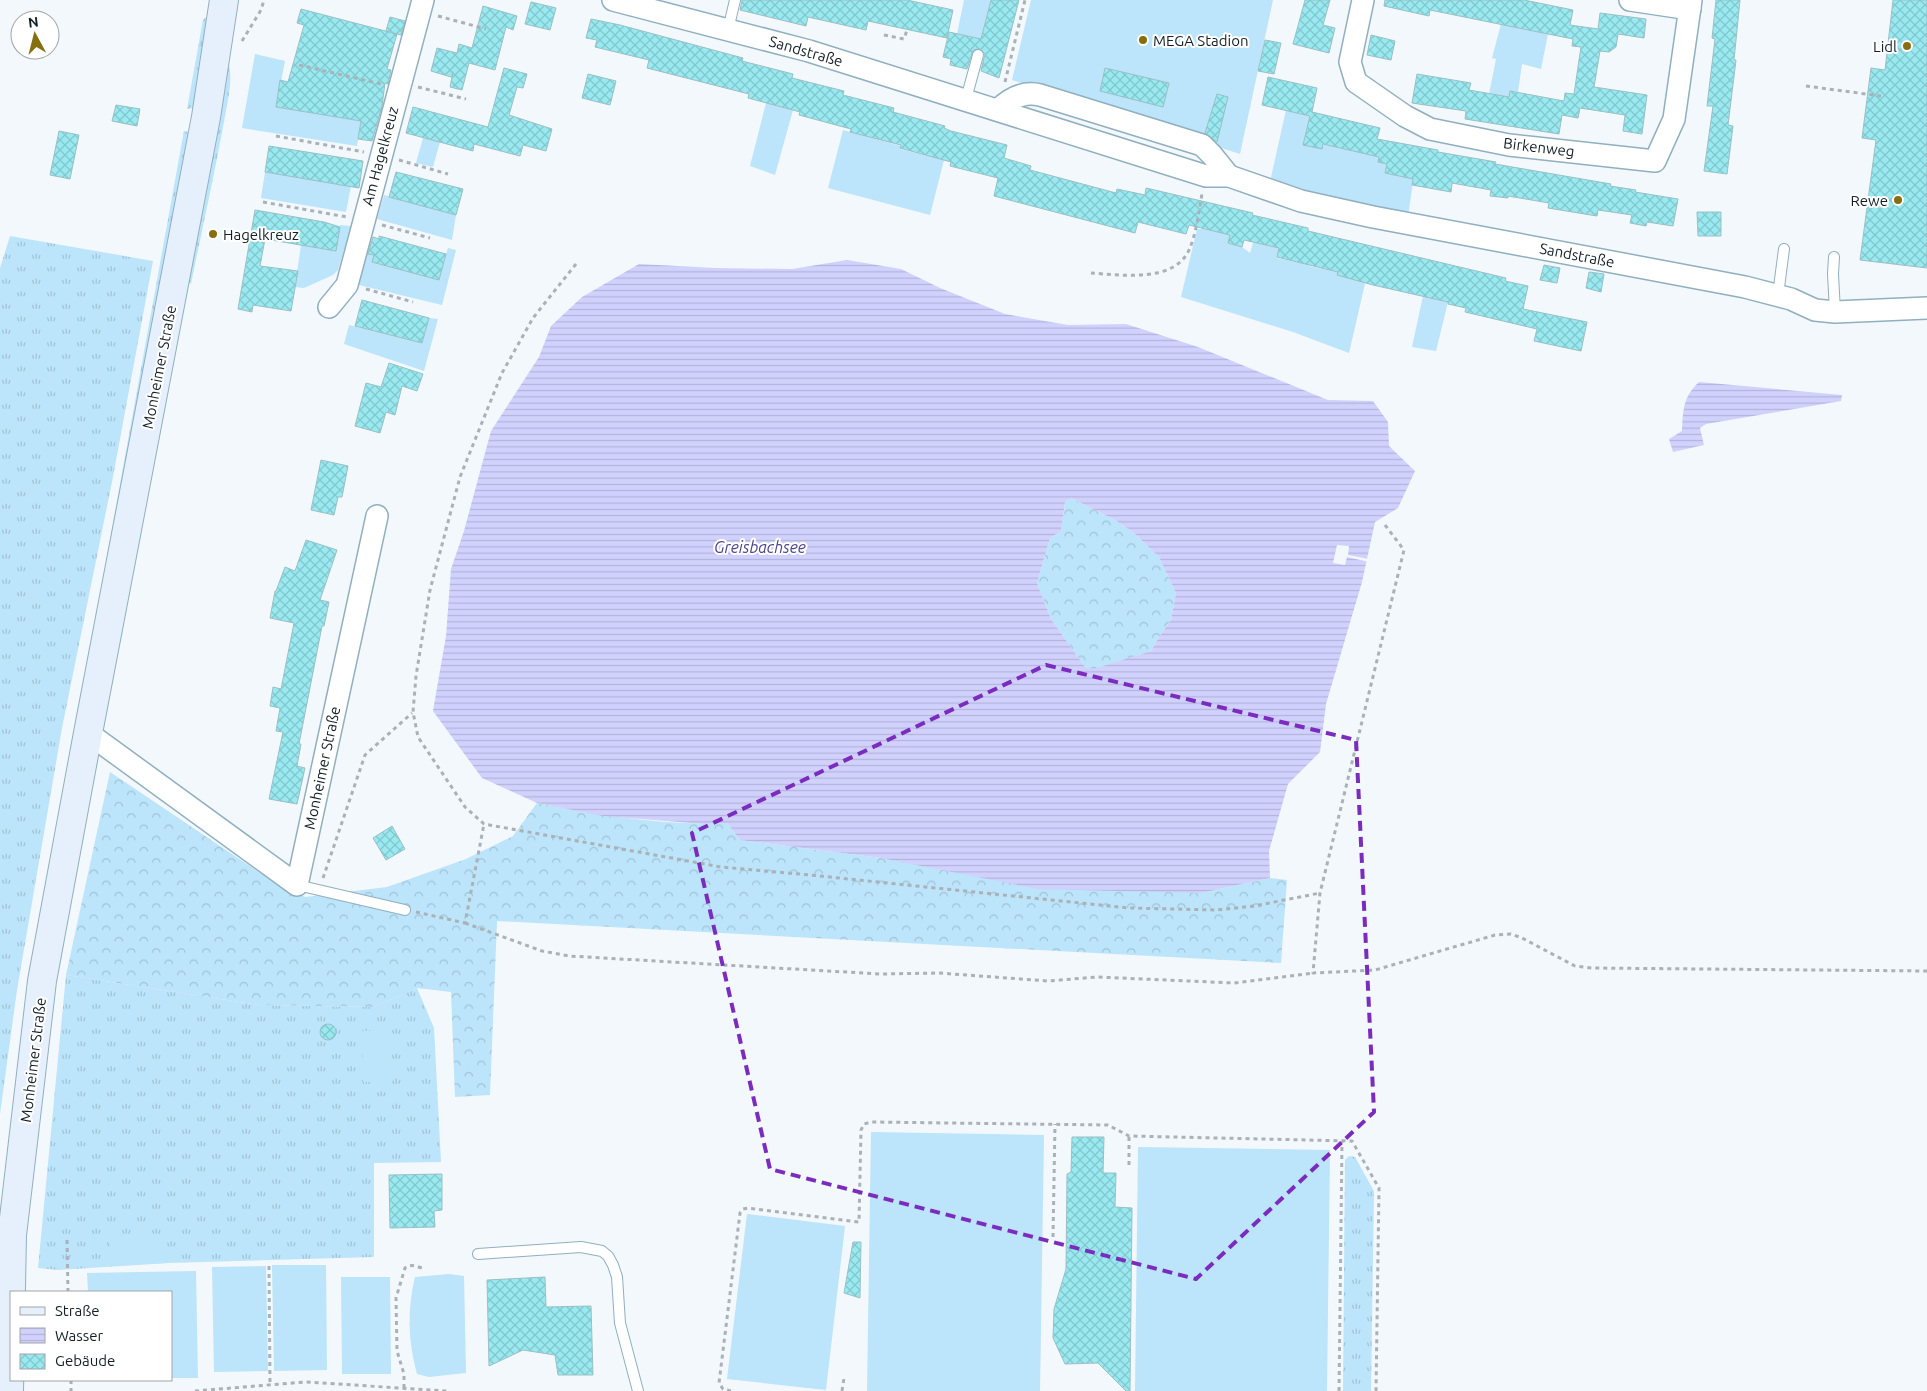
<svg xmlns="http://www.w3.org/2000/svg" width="1927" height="1391" font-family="Ubuntu,sans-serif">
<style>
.grass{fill:url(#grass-tufts)}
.forest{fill:url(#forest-crowns)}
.garden{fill:#bce4fa}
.water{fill:url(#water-rules);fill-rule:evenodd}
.pier{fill:#f2f8fc}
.building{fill:url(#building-cross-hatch);stroke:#9ac0c4}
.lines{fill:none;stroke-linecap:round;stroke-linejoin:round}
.lane-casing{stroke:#90afbf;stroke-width:12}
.street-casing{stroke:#90afbf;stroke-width:24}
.secondary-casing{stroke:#90afbf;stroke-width:30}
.path{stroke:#aab2b7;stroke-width:3;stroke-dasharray:4 4;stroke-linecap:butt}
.lane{stroke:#fff;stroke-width:10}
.street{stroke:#fff;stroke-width:21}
.secondary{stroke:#e6effc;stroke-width:28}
.marked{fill:none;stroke:#7b2cbf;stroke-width:4;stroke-dasharray:10 6;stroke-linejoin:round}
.poi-dot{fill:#866f0f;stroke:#fff;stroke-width:2}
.labels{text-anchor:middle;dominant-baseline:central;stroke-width:4;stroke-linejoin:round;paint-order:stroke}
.poi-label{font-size:15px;fill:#131f25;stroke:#fff;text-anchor:start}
.street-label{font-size:15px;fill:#131f25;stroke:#fff}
.water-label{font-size:16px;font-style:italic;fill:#4c4588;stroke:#fff}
</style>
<defs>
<pattern id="grass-tufts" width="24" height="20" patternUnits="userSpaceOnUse" patternTransform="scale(1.25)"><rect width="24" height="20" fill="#bce4fa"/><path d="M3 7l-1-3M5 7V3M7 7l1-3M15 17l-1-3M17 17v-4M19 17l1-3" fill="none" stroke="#a1c3d6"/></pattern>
<pattern id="forest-crowns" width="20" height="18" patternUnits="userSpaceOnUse" patternTransform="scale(1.25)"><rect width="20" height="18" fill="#bce4fa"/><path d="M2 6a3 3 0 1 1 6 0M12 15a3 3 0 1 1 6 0" fill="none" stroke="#a1c3d6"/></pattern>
<pattern id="water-rules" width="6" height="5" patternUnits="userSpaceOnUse" patternTransform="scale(1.25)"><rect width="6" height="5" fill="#d1d1fe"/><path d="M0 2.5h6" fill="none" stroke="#b3b3da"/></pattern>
<pattern id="building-cross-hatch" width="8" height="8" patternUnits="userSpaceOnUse" patternTransform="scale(1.25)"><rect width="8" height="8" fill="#99e9f0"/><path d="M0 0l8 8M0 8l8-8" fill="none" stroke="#83c7ce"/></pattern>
</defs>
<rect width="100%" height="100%" fill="#f2f8fc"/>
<g class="grass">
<path d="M205,18H208L193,108L187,109L203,20Z"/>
<path d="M229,65C233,83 227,103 224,122C214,176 202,230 191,284L186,280L225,70Z"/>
<path d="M184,131L189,132L111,558L107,556Z"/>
<path d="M10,236L153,261L112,482L62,728L17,990L0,1114V268Z"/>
<path d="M66,975L259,1005L374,1007L417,988L434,1028L441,1162L374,1163V1257L168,1263L58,1270L38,1268Z"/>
<path d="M1349,1156L1355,1157L1374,1191L1371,1391H1343L1345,1160Z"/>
</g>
<g class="forest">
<path d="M1071,498L1115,520L1134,533L1159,557L1176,593L1171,620L1159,637L1151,651L1094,670L1085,667L1051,619L1037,583L1050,538L1061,531L1065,502Z"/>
<path d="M110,772L260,873L305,897L387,887L466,859L513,836L537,803C599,815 663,826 727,823L740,840L881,858L1201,893L1270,878L1287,880L1281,963L497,921L490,1095L455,1097L451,992L417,988L374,1007L259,1005L66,975Z"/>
</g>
<g class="garden">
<path d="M964,0H991L981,40L957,34Z"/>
<path d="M1031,0H1273L1240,154L1012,80Z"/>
<path d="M1501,24L1548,34L1541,69L1522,64L1518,92L1510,91L1509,97L1489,94L1496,59L1492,58Z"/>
<path d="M255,54L285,61L276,107L361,121L357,146L242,128Z"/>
<path d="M766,103L793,110L775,175L750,166Z"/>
<path d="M1286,110L1311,116L1304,145L1322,149L1323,145H1327L1379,157L1378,162L1387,164L1385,173L1402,177L1414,175L1408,216L1378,212L1270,182Z"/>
<path d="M843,130L901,146L900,149L944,160L930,215L828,188Z"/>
<path d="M423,138L440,142L433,167L416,163Z"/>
<path d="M265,172L351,186L346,212L261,198Z"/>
<path d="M384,195L456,215L452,240L377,219Z"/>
<path d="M1261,217L1268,218L1263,244L1279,248L1277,258L1300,263L1304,247L1313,249L1309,266L1338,272L1337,275L1358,280L1370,262L1349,353L1293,332L1181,297L1197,229H1205L1230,235L1228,243L1242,247L1250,253Z"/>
<path d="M340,225L351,226L338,270L333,275L304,288L295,287L301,245L335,251Z"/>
<path d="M448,248L456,250L442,305L359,285L367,254L374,255L446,254Z"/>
<path d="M1423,296L1448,302L1436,351L1412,347Z"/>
<path d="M429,318L438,319L424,371L344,344L349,325L422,343Z"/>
<path d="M391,1030L393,1081L363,1082L362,1031Z"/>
<path d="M871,1132L1044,1135L1040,1391H867Z"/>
<path d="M1138,1147L1330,1150L1327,1391H1135Z"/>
<path d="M747,1214L845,1226L826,1390L727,1379Z"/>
<path d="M167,1234L168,1263L111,1266L110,1237Z"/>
<path d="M272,1265H326L327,1370L274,1371Z"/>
<path d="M266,1266L268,1371L214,1372L212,1267Z"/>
<path d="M196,1271L198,1378H171V1292H88L87,1273Z"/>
<path d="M449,1274L464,1276L466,1373L429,1377L417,1374C408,1342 407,1309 415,1277Z"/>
<path d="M341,1277H390L391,1374H342Z"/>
</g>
<g class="water">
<path d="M847,260L901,269L940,288L1005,314L1068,325L1126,324L1198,347L1328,400L1373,401L1388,422L1389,446L1415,471L1398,508L1375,522L1362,582L1326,704L1320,752L1288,784L1269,851L1270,878L1201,893L1038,889L881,858L740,840L727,823L704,824L603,816L537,803L482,778L433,711L446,636L451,569L464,531L491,431L539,357L551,326L582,297L639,264L715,268L792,269ZM1071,498L1115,520L1134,533L1159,557L1176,593L1171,620L1159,637L1151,651L1094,669L1085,667L1051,619L1037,583L1050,538L1061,531L1065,502Z"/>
<path d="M1699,382L1842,395L1841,401L1706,424L1700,428L1704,445L1673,452L1669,439L1682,431C1683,410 1683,397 1699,382Z"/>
</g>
<path class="pier" d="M1337,545L1349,546L1348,555L1369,559V562L1347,557L1345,565L1333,563Z"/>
<g class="building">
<path d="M742,0H907L953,10L947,38L868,21L866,30L808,17L806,26L740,10Z"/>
<path d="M991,0H1019L999,78L981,71L985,54L980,49L973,50L967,69L950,65L951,59L943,57L949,32L981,39Z"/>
<path d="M1305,0H1330L1323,25L1335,28L1329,53L1293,44Z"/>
<path d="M1385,0H1524L1573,10L1570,25L1598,29L1600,13L1646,19L1644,38L1618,34L1616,47L1609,52L1600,51L1594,87L1647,95L1642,134L1623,131L1625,115L1580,108L1578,118L1562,115L1559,134L1465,119L1466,111L1412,103L1417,74L1471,83L1469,90L1509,97L1510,91L1564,101L1565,93L1574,94L1581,47L1572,46L1573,39L1548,34L1430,10L1429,16L1384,6Z"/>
<path d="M1716,0H1740L1734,60H1736L1728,125L1733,126L1727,174L1704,171L1713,106H1707L1715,39L1712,38Z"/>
<path d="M1893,0H1927V268L1860,260L1876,140L1862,138L1871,68L1885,70Z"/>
<path d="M531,2L556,8L550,30L525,24Z"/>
<path d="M483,6L517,16L513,30L506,27L495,70L469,63L462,90L450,87L453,72L451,77L431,71L437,48L457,53L459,44L472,48Z"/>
<path d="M301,9L397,34L387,69L391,70L388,84L385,83L382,106L372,141L358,139L361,121L276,107L280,80L288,82L304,25L297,23Z"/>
<path d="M390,17L405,21L401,35L386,31Z"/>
<path d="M591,19L620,25L743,58L742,61L793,74L792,78L844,91L843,95L894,108L893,112L945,126L944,128L951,131L1007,145L1004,158L1031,166L1030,170L1116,193L1117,189L1145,195L1146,188L1253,213L1252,215L1308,228V231L1506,278L1505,281L1528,286L1523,309L1587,322L1581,351L1534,341L1537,329L1465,312L1466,308L1448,304V302L1373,285L1337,275L1338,272L1277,257L1279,248L1244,240L1242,247L1228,243L1230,235L1189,225L1186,234L1138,222L1135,233L994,196L998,178L950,166L951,162L900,148L901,145L850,132L851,129L799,115L800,112L748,98L749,94L647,68L649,60L595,47L597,40L586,38Z"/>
<path d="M1371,35L1395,41L1391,60L1367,55Z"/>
<path d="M1265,40L1281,43L1274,74L1258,71Z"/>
<path d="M504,68L527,74L523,88L517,87L509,115L552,129L546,151L523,145L520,156L474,144L473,151L406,133L413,107L488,127Z"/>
<path d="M1105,68L1169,83L1163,107L1100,91Z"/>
<path d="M588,74L616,81L610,105L582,98Z"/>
<path d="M1268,77L1317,88L1312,112L1380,128L1377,139L1438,150V152L1496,162L1495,164L1611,184L1610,186L1636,190L1635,192L1678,199L1673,226L1647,222L1646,226L1630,223L1632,215L1598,210L1597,216L1548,208L1549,203L1508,196V198L1490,196L1491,190L1452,183L1451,192L1412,185L1413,179L1385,173L1387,164L1378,162L1379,157L1323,144L1322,149L1303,145L1310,116L1262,105Z"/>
<path d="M1217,94L1228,97L1217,142L1205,133Z"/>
<path d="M116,105L140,109L137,126L112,121Z"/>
<path d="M59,131L79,135L70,179L50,175Z"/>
<path d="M269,146L363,161L359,188L265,172Z"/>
<path d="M396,172L463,189L456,215L389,197Z"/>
<path d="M255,210L324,222L340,227L336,251L265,239L260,266L298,271L291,311L253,305L252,312L238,309Z"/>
<path d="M1697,212H1721V236H1698Z"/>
<path d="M379,236L446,254L439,280L372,262L374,255L368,254L373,237L379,239Z"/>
<path d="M1544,265L1560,268L1557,283L1540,280Z"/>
<path d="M1589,272L1604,274L1601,292L1586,288Z"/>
<path d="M362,300L429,318L422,343L355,326Z"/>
<path d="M389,363L423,374L417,391L402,386L395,415L386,412L380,433L355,426L366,383L381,387Z"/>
<path d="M321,460L348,466L342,497H338L334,515L311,510Z"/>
<path d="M306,540L337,550L320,600L329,602L324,626H322L299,744H301L297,766L305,768L297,804L269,799L283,732L276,731L280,708L270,706L273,687L281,689L294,623L270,618L275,591H276L285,567L295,571Z"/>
<path d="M392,826L405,849L386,860L373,838Z"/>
<circle cx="328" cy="1032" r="8"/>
<path d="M1072,1137H1104L1103,1173H1116L1115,1207L1132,1208L1130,1391H1126L1098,1363L1065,1364L1053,1338L1054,1309L1066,1269L1067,1174L1071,1172Z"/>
<path d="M442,1174V1210L434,1211L435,1227L390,1228L389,1175Z"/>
<path d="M853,1242H861L860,1298L844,1293Z"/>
<path d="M545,1277L546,1307L591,1306L593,1375H558L555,1355L523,1350L489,1366L487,1280Z"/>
</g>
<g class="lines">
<defs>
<g id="lane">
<path d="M728,30L735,0"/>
<path d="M966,99L978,55"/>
<path d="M1834,257L1833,274L1835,312"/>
<path d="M1778,295L1784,249"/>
<path d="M297,885L405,910"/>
<path d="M478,1254L581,1247L602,1251L608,1256L613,1265L617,1277L620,1323L638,1391"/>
</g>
<g id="street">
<path d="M613,0L809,51L1206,176H1229L1301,201L1373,217L1745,287L1791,299L1815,310L1835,312L1927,308"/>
<path d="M1363,0L1350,62L1356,82L1405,116L1430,129L1509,145L1655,161L1674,119L1691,0"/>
<path d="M1630,0L1690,9"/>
<path d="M998,110C1010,98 1024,91 1040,95L1202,145L1212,155L1229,176"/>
<path d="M329,307L347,285L423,0"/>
<path d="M88,733L297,885L377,516"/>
</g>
<path id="secondary" d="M9,1391L12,1235L42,981L88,733L206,117L224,0"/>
</defs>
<use href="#lane" class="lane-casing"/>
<use href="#street" class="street-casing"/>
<use href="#secondary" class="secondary-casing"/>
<g class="path">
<path d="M438,16L486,29"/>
<path d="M884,35L904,39L907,30"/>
<path d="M242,41L261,10L264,0"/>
<path d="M299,65L381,84"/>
<path d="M1005,82L1025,0"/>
<path d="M1806,86L1881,96"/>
<path d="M418,87L466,99"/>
<path d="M276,136L364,152"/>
<path d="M399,160L448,174"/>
<path d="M263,202L347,217"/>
<path d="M382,225L430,238"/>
<path d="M576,264L533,318L502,373L460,477L430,590L416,676L413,712L418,737L465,807L484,824L721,867L810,875L1129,908L1217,910L1254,906L1320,893"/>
<path d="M1091,273C1121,275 1174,283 1189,250C1196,235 1199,211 1202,194"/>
<path d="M366,289L413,302"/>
<path d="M1385,525L1404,550L1320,893L1313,973L1375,970L1495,935L1511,934L1522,938L1575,966L1592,968L1927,971"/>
<path d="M323,878L365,755L412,713"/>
<path d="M416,912L465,923L484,824"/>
<path d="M465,923L542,951L569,956L880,974L939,973L1048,981L1097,977L1234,983L1313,973"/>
<path d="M1129,1165V1136"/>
<path d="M1053,1237L1055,1124"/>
<path d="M67,1240L68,1292"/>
<path d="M269,1266L270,1385"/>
<path d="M71,1380V1391"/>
<path d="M404,1388V1374L397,1351L396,1298L405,1268C411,1263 418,1267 425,1269"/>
<path d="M195,1391L305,1382L448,1391"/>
<path d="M731,1391L723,1389L719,1383L740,1213L743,1209L748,1208L859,1222L861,1130L864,1124L871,1122L1108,1125L1129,1136L1352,1141L1379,1188L1376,1391"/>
<path d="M842,1391L844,1378"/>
<path d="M1339,1391L1342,1141"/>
</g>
<use href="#lane" class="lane"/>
<use href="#street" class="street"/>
<use href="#secondary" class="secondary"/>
</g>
<path class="marked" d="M1046,665L1356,740L1374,1112L1196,1279L770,1169L692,833Z"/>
<g class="poi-dot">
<circle cx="1143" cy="40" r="5"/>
<circle cx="1907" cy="46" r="5"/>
<circle cx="1898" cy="200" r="5"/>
<circle cx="213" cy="234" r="5"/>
</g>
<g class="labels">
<g class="poi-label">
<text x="1153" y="40">MEGA Stadion</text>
<text x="1897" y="46" text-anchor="end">Lidl</text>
<text x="1888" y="200" text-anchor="end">Rewe</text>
<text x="223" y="234">Hagelkreuz</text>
</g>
<g class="street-label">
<text transform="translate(806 51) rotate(16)">Sandstraße</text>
<text transform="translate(1539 147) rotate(7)">Birkenweg</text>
<text transform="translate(380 156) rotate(-75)">Am Hagelkreuz</text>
<text transform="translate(1577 255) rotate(11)">Sandstraße</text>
<text transform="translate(159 367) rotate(-79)">Monheimer Straße</text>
<text transform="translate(322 768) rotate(-78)">Monheimer Straße</text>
<text transform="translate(33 1060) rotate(-83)">Monheimer Straße</text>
</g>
<g class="water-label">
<text x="760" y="547">Greisbachsee</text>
</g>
</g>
<rect x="10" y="1291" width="162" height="90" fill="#ffffff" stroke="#a1a5a8"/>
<rect x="20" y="1307" width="25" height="8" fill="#e6effc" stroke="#a1a5a8"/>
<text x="55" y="1316" font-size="15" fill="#131f25">Straße</text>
<rect x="20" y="1328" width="25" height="15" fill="url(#water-rules)" stroke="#a1a5a8"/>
<text x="55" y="1341" font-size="15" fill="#131f25">Wasser</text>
<rect x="20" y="1354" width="25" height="15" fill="url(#building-cross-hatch)" stroke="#a1a5a8"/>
<text x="55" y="1366" font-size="15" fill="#131f25">Gebäude</text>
<g transform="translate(35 35) rotate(353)"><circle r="24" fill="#ffffff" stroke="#a1a5a8"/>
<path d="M0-4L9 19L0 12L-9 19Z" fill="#866f0f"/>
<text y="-8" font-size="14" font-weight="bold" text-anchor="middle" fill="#131f25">N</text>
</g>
</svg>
